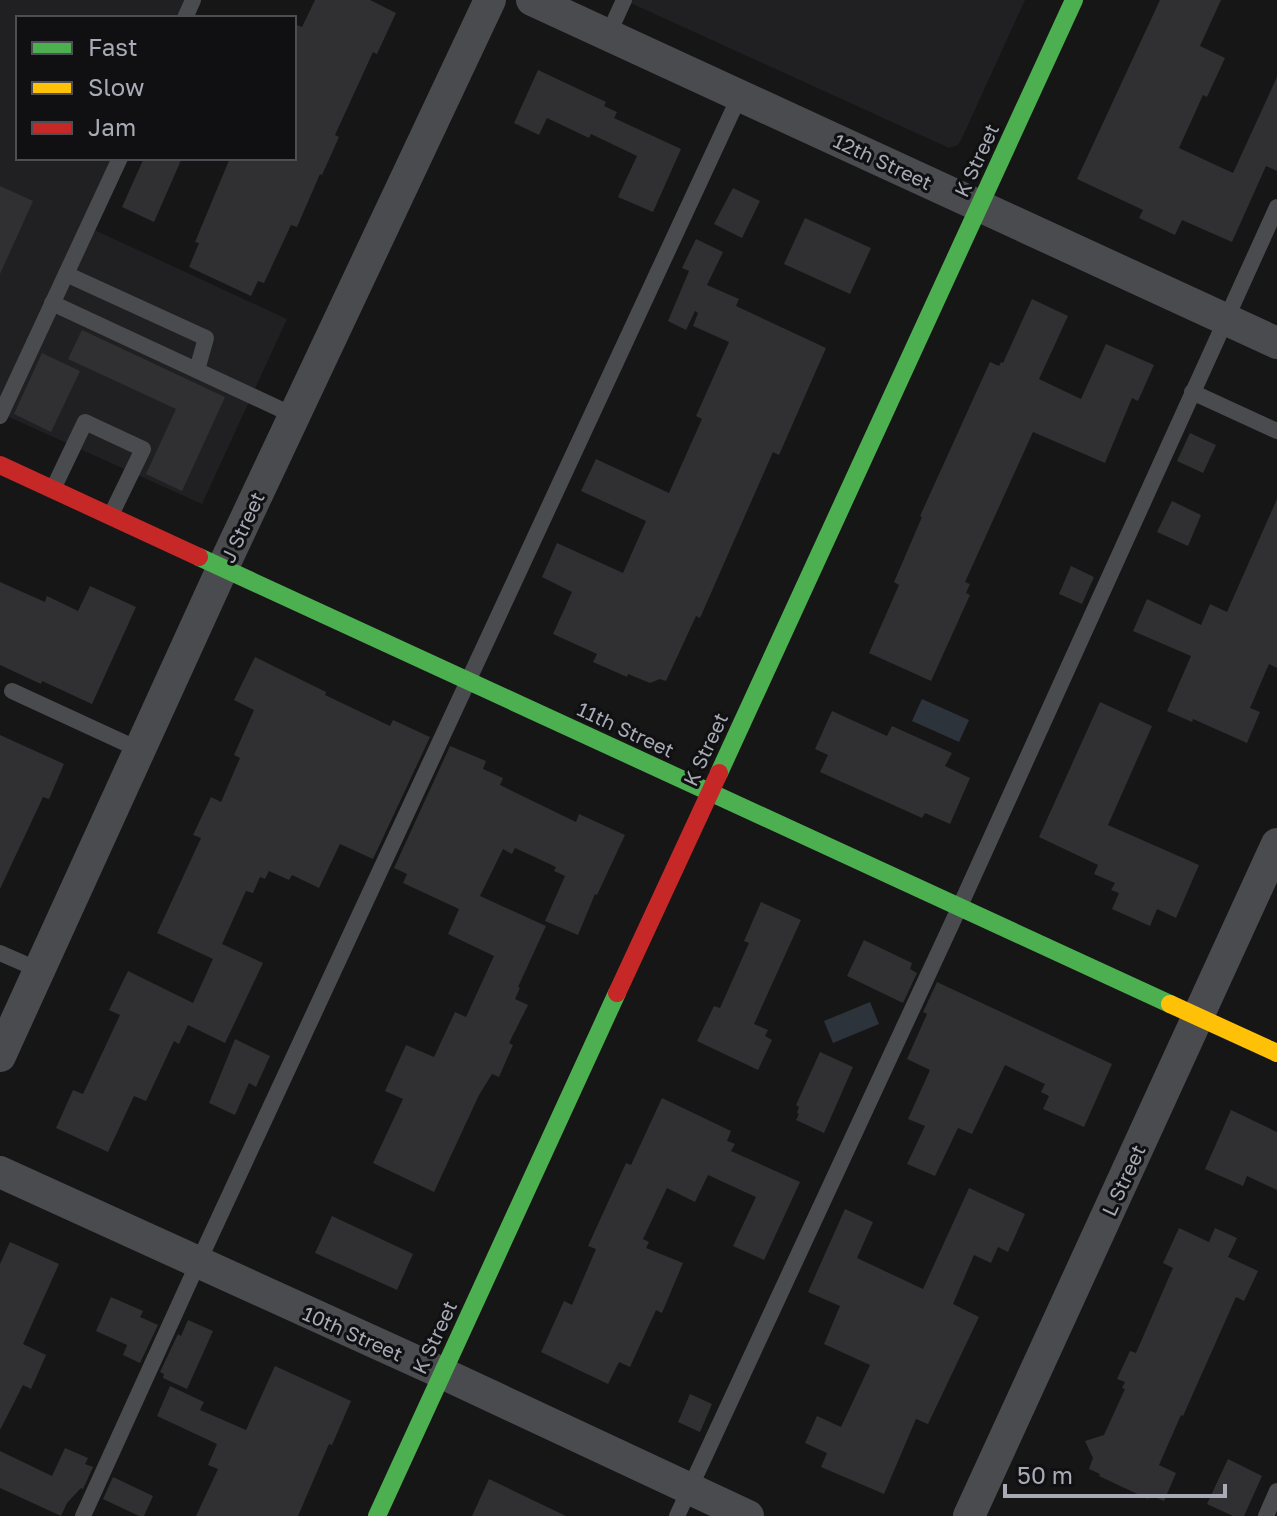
<svg xmlns="http://www.w3.org/2000/svg" width="1277" height="1516" font-family="'Golos Text',sans-serif">
<style>
.built{fill:#202022}
.water{fill:#2d333a}
.building{fill:#303032}
.lines{fill:none;stroke-linecap:round;stroke-linejoin:round}
.lane{stroke:#4a4b4e;stroke-width:16}
.street{stroke:#4a4b4e;stroke-width:32}
.fast{stroke:#4caf50;stroke-width:18}
.slow{stroke:#ffc107;stroke-width:18}
.jam{stroke:#c62828;stroke-width:18}
.labels{text-anchor:middle;dominant-baseline:central;stroke-width:6;stroke-linejoin:round;paint-order:stroke}
.street-label{font-size:20px;fill:#a8abb6;stroke:#101012}
</style>
<rect width="100%" height="100%" fill="#161616"/>
<g class="built">
<path d="M0,0H193L185,18H18V158H120L88,227L287,319L202,504L0,413Z"/>
<path d="M624,0H1025L961,140L958,145L949,148Z"/>
</g>
<g class="water">
<path d="M922,699L969,720L959,742L912,721Z"/>
<path d="M870,1002L879,1024L833,1043L824,1021Z"/>
</g>
<g class="building">
<path d="M315,0H370L396,13L377,54L373,52L335,135L339,137L322,175L320,174L297,227L291,225L264,283L258,281L251,296L189,267L199,243L195,242L230,158H294V24L302,27Z"/>
<path d="M1160,0H1221L1200,46L1225,58L1207,97L1203,95L1179,148L1233,173L1277,77V171L1266,166L1232,242L1182,220L1175,235L1139,218L1143,210L1077,179Z"/>
<path d="M538,70L606,102L604,106L617,112L614,118L681,149L653,212L618,197L637,156L591,134L589,138L547,118L539,135L514,123Z"/>
<path d="M144,158H182L154,222L122,207Z"/>
<path d="M0,186L33,201L0,274Z"/>
<path d="M733,188L760,201L742,238L714,224Z"/>
<path d="M805,218L871,248L850,294L784,264Z"/>
<path d="M696,239L723,252L707,285L739,299L736,306L826,348L779,455L773,452L700,618L696,616L666,681L660,679L650,683L628,674L627,677L593,662L597,654L553,634L572,592L542,577L557,543L623,573L646,521L581,491L596,459L669,493L702,419L696,416L729,342L693,326L698,313L695,311L686,330L668,321L689,271L682,268Z"/>
<path d="M1032,299L1068,316L1039,379L1081,399L1106,344L1154,365L1138,401L1132,398L1105,463L1033,432L965,582L970,584L966,593L970,595L931,681L869,653L899,585L894,582L922,517L920,516L990,362L999,366L1001,362L1003,363Z"/>
<path d="M82,330L225,397L182,491L146,474L176,409L68,359Z"/>
<path d="M42,353L80,371L51,432L14,414Z"/>
<path d="M1190,433L1216,445L1203,473L1177,461Z"/>
<path d="M1277,499V668L1269,664L1250,708L1260,712L1247,743L1193,719L1192,722L1167,711L1191,656L1133,631L1147,599L1201,625L1210,604L1227,612Z"/>
<path d="M1172,501L1201,515L1188,546L1157,532Z"/>
<path d="M1071,566L1094,577L1082,604L1059,594Z"/>
<path d="M0,582L45,602L47,596L78,611L90,586L136,607L92,704L42,681L41,684L0,665Z"/>
<path d="M255,657L326,692L325,695L390,726L393,720L430,737L373,859L340,844L319,888L292,875L289,880L269,871L265,879L260,877L253,893L246,891L222,944L263,963L225,1043L188,1025L179,1044L174,1041L146,1101L134,1096L108,1152L56,1128L73,1090L83,1094L120,1015L109,1010L128,971L193,1003L213,959L157,933L201,838L193,835L211,797L221,802L240,758L234,755L254,710L234,700Z"/>
<path d="M1100,702L1152,726L1108,825L1199,865L1176,918L1157,909L1150,926L1112,909L1119,893L1111,890L1115,883L1094,874L1098,865L1039,837Z"/>
<path d="M832,711L887,736L892,726L952,753L945,766L970,778L950,824L925,813L922,818L820,772L828,755L815,749Z"/>
<path d="M0,735L64,764L49,799L43,797L0,889Z"/>
<path d="M450,746L486,761L483,769L503,778L500,785L576,822L579,814L625,835L597,895L595,894L578,935L545,921L565,876L554,871L556,867L515,848L512,854L503,849L480,896L546,926L518,987L520,988L515,999L528,1005L509,1043L513,1045L499,1077L492,1074L479,1095L434,1192L373,1163L403,1099L385,1091L406,1045L434,1057L455,1012L466,1017L494,956L448,934L459,909L403,883L407,874L394,868Z"/>
<path d="M761,902L801,920L754,1024L768,1030L765,1036L772,1040L758,1070L697,1041L714,1006L720,1008L749,943L744,941Z"/>
<path d="M864,940L912,963L910,969L917,973L903,1003L847,976Z"/>
<path d="M937,982L1112,1064L1084,1127L1043,1109L1049,1096L1041,1092L1045,1084L1005,1065L972,1134L958,1128L935,1176L907,1164L925,1126L908,1119L930,1070L907,1059L927,1014L923,1012Z"/>
<path d="M235,1039L270,1056L256,1087L249,1083L235,1115L209,1103Z"/>
<path d="M820,1052L853,1067L824,1133L796,1120L799,1114L797,1113L799,1107L796,1105Z"/>
<path d="M662,1098L731,1131L727,1141L735,1144L731,1151L800,1182L764,1260L733,1246L756,1197L708,1175L695,1202L667,1188L643,1239L649,1242L646,1248L683,1263L662,1313L656,1310L630,1367L619,1362L608,1384L541,1352L564,1301L572,1305L596,1249L588,1246L626,1163L631,1165Z"/>
<path d="M1231,1110L1277,1132V1190L1247,1176L1243,1186L1205,1169Z"/>
<path d="M969,1188L1025,1214L1008,1252L998,1247L991,1263L974,1255L953,1304L979,1317L928,1424L916,1419L884,1494L821,1467L827,1453L805,1443L817,1416L841,1427L870,1365L824,1344L840,1306L808,1292L845,1209L873,1222L857,1258L923,1289Z"/>
<path d="M332,1216L413,1254L397,1290L315,1253Z"/>
<path d="M1179,1228L1209,1242L1215,1228L1237,1238L1228,1257L1258,1271L1244,1301L1236,1297L1183,1416L1181,1415L1159,1465L1176,1473L1164,1501L1150,1495L1148,1499L1099,1476L1100,1474L1089,1469L1093,1458L1085,1441L1104,1435L1125,1389L1122,1388L1125,1382L1117,1379L1130,1351L1136,1353L1173,1268L1163,1263Z"/>
<path d="M10,1242L59,1264L23,1344L46,1355L31,1389L23,1385L0,1430V1264Z"/>
<path d="M111,1297L143,1311L140,1317L158,1325L140,1363L123,1355L127,1345L96,1331Z"/>
<path d="M188,1320L213,1331L187,1389L163,1378L164,1374L160,1372L178,1334L181,1336Z"/>
<path d="M275,1366L351,1401L332,1445L329,1444L298,1516H196L218,1469L208,1465L217,1444L157,1416L170,1386L204,1402L200,1410L246,1430Z"/>
<path d="M690,1394L712,1404L700,1432L678,1422Z"/>
<path d="M65,1448L88,1458L85,1464L93,1467L83,1489L81,1488L67,1503L61,1516L0,1488V1451L52,1476Z"/>
<path d="M1228,1459L1262,1476L1244,1516H1233L1207,1504Z"/>
<path d="M113,1477L153,1496L144,1516H139L103,1499Z"/>
<path d="M489,1479L566,1516H472Z"/>
</g>
<g class="lines">
<g class="lane">
<path d="M185,18L193,0"/>
<path d="M608,35L624,0"/>
<path d="M66,274L206,338L197,370"/>
<path d="M52,303L295,416"/>
<path d="M1192,392L1277,431"/>
<path d="M0,416L120,158"/>
<path d="M54,487L85,422L143,449L111,515"/>
<path d="M12,691L140,750"/>
<path d="M0,953L39,970"/>
<path d="M83,1516L198,1263L740,95"/>
<path d="M677,1516L960,906L1277,207"/>
<path d="M1266,1516L1277,1491"/>
</g>
<g class="street">
<path d="M532,0L1277,343"/>
<path d="M0,1056L223,567L490,0"/>
<path d="M0,1172L442,1373L748,1516"/>
<path d="M969,1516L1277,844"/>
</g>
<g class="fast">
<path d="M199,557L1170,1004"/>
<path d="M719,773L1074,0"/>
<path d="M377,1516L617,993"/>
</g>
<path class="slow" d="M1170,1004L1277,1053"/>
<g class="jam">
<path d="M0,465L199,557"/>
<path d="M617,993L719,773"/>
</g>
</g>
<g class="labels">
<g class="street-label">
<text transform="translate(976 160) rotate(-65)">K Street</text>
<text transform="translate(883 161) rotate(25)">12th Street</text>
<text transform="translate(242 527) rotate(-65)">J Street</text>
<text transform="translate(626 729) rotate(25)">11th Street</text>
<text transform="translate(705 749) rotate(-65)">K Street</text>
<text transform="translate(1123 1180) rotate(-65)">L Street</text>
<text transform="translate(353 1333) rotate(24)">10th Street</text>
<text transform="translate(434 1337) rotate(-65)">K Street</text>
</g>
</g>
<rect x="16" y="16" width="280" height="144" fill="#101012" stroke="#4d4e54" stroke-width="2"/>
<rect x="32" y="42" width="40" height="12" fill="#4caf50" stroke="#4d4e54" stroke-width="2"/>
<text x="88" y="56" font-size="24" fill="#a8abb6">Fast</text>
<rect x="32" y="82" width="40" height="12" fill="#ffc107" stroke="#4d4e54" stroke-width="2"/>
<text x="88" y="96" font-size="24" fill="#a8abb6">Slow</text>
<rect x="32" y="122" width="40" height="12" fill="#c62828" stroke="#4d4e54" stroke-width="2"/>
<text x="88" y="136" font-size="24" fill="#a8abb6">Jam</text>
<path d="M1005 1484v12h220v-12" fill="none" stroke="#a8abb6" stroke-width="4"/>
<text x="1017" y="1484" font-size="24" fill="#a8abb6" stroke="#101012" stroke-width="6" paint-order="stroke">50 m</text>
</svg>
